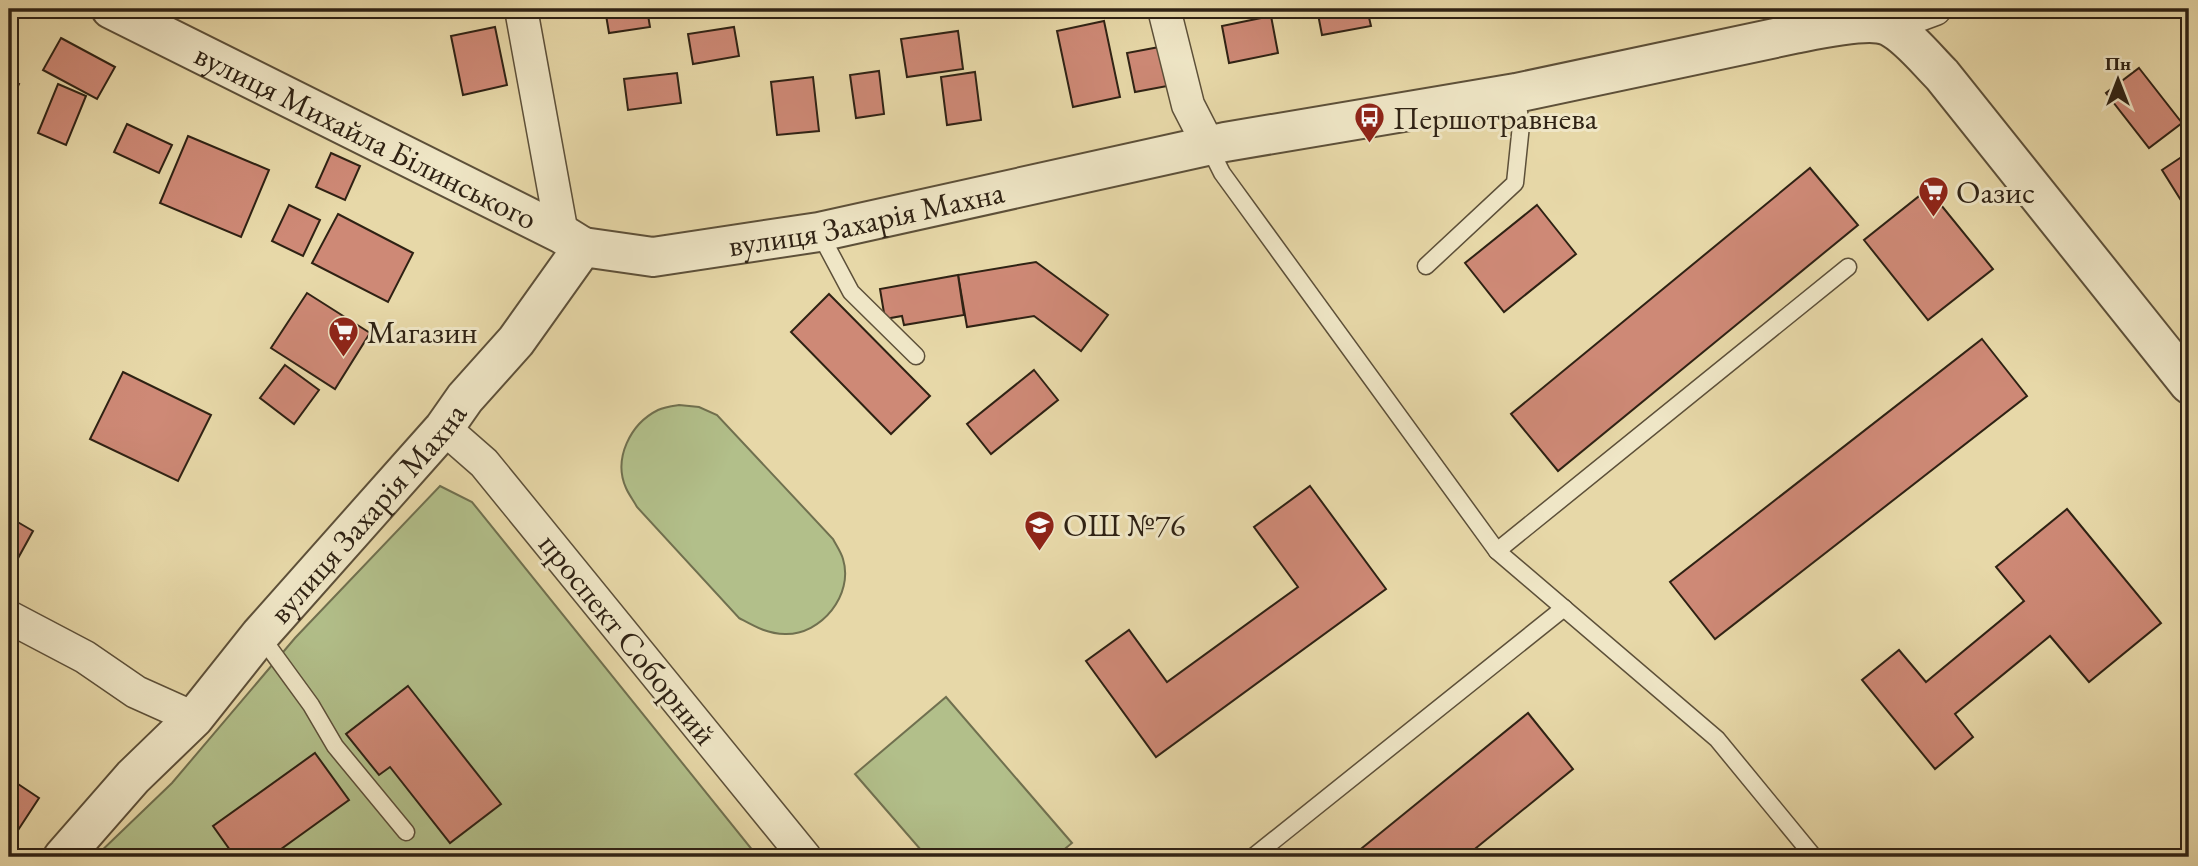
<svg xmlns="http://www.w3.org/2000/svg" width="2198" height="866" font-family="'EB Garamond',serif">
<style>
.green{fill:#b2bf8a;stroke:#70704f;stroke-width:2}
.building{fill:#ce8976;stroke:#2f2214;stroke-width:2}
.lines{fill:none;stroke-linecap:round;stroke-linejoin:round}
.service-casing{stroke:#5d5039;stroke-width:19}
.minor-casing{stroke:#5d5039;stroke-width:35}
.tertiary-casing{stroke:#5d5039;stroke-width:42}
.service{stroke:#efe6c6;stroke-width:16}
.minor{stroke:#efe6c6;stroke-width:32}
.tertiary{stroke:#efe6c6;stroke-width:38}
.labels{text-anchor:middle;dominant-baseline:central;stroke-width:6;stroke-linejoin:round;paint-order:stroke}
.poi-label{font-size:32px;fill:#2f2214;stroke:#efe6c6;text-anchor:start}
.street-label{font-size:32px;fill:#2f2214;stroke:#efe6c6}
</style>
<rect width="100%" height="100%" fill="#e7d8a8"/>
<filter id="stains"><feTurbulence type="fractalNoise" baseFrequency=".00286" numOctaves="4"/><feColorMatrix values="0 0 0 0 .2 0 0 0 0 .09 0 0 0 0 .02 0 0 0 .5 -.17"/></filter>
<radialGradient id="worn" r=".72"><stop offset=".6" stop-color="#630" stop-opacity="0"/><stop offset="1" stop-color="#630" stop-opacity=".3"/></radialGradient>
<g class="green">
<path d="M679,405L699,407L717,415L833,539C836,545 841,552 843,559C854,595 821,635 785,634C767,634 754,626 739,618L637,507C634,501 629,495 626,488C613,459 630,424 658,410C664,407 672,406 679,405Z"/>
<path d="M440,486L472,502L758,857H95L172,783L295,638Z"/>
<path d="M946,697L1072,843L1055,857H927L855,774Z"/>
</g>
<g class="building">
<path d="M437,9H475L438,15Z"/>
<path d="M605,9H647L650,27L609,33Z"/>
<path d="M1317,9H1367L1371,26L1322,35Z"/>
<path d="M1271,16L1278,53L1229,63L1222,26Z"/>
<path d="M1104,21L1120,97L1073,107L1057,31Z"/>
<path d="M495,27L507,85L463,95L451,36Z"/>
<path d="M734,27L739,56L693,64L688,34Z"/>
<path d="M958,31L963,69L907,77L901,39Z"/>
<path d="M61,38L115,67L97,99L43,70Z"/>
<path d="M1170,45L1178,84L1135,92L1127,53Z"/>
<path d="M2139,68L2182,123L2149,148L2106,93Z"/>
<path d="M879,71L884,114L856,118L850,75Z"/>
<path d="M975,72L981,120L947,125L941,77Z"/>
<path d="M677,73L681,103L628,110L624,79Z"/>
<path d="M813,77L819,131L777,135L771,82Z"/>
<path d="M9,79L19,84L9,105Z"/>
<path d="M58,84L86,96L66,145L38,133Z"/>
<path d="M127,124L172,145L159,173L114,152Z"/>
<path d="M188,136L269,170L241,237L160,203Z"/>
<path d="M2189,152V198L2182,202L2162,170Z"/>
<path d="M331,153L360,166L345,200L316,187Z"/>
<path d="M1810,168L1858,225L1558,471L1511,414Z"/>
<path d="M1928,189L1993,269L1928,320L1864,240Z"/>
<path d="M289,205L320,220L303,256L272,241Z"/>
<path d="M1537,205L1576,254L1504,312L1465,263Z"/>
<path d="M338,214L413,253L388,302L312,263Z"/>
<path d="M1036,262L1108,315L1081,351L1034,316L967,327L958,275Z"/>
<path d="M958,275L964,315L904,325L902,316L885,319L880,289Z"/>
<path d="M307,293L370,333L335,389L271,348Z"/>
<path d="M829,294L930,396L891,434L791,332Z"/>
<path d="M1982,339L2027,396L1715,639L1670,582Z"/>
<path d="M285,365L319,390L294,424L260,398Z"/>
<path d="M1034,370L1058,400L991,454L967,424Z"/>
<path d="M123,372L211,415L178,481L90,439Z"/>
<path d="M1310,486L1386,589L1156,757L1086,661L1129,630L1167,682L1298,587L1254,527Z"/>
<path d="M2067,509L2161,623L2089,682L2050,636L1955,714L1973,737L1935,769L1862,680L1899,650L1926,682L2024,601L1996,567Z"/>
<path d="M9,517L33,531L17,560L9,555Z"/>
<path d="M408,686L501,804L450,843L390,767L379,775L346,734Z"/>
<path d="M1528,713L1573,769L1465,857H1351Z"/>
<path d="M315,753L349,800L270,857H235L213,826Z"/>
<path d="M9,778L39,798L9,844Z"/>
</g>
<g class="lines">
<defs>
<g id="service">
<path d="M1209,147L1222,173L1497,551L1717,739L1814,857"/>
<path d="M819,232L851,292L916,356"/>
<path d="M1426,266L1515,183L1521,125L1516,93"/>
<path d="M1497,551L1848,267"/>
<path d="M260,635L311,705L335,746L406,832"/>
<path d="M1253,857L1564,608"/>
</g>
<g id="minor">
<path d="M521,9L562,234"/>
<path d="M1164,9L1188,105L1209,146"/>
<path d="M1788,9L1794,34"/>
<path d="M1889,26L1935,9"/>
<path d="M444,428L484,463L805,857"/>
<path d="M9,617L85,657L136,692L194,718"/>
</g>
<g id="tertiary">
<path id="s1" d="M111,9L562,234L583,247"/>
<path id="s2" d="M63,857L133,777L194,718L260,635L444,428L465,398L516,341L583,247L653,257L819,232L1225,142L1516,93L1794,34C1815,30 1871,17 1890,27C1908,36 1927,60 1942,75L2189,384"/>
</g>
</defs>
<use href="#service" class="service-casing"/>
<use href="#minor" class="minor-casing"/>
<use href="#tertiary" class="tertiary-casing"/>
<use href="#service" class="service"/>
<use href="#minor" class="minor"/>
<use href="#tertiary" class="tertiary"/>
</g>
<defs>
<symbol id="bus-pin" viewBox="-11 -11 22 30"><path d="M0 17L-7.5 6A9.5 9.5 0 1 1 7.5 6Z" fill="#8f2418" stroke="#efe6c6"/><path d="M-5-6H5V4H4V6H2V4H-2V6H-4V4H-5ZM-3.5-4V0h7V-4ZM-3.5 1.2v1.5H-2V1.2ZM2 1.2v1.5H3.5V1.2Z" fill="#fff"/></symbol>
<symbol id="supermarket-pin" viewBox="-11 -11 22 30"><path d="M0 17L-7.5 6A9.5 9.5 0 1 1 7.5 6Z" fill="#8f2418" stroke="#efe6c6"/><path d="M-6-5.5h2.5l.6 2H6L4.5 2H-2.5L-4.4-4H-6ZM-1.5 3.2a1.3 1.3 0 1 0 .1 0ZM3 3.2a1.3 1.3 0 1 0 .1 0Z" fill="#fff"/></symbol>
<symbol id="school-pin" viewBox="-11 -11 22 30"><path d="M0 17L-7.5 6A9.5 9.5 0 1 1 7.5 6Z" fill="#8f2418" stroke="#efe6c6"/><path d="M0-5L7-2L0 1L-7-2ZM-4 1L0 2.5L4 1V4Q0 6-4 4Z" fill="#fff"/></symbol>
</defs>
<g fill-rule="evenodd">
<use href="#bus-pin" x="1352" y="100" width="35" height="47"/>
<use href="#supermarket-pin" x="1916" y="174" width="35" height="47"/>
<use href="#supermarket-pin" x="326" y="314" width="35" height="47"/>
<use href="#school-pin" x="1022" y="508" width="35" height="47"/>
</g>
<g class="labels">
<g class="poi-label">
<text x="1393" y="118">Першотравнева</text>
<text x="1956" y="192">Оазис</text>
<text x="367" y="332">Магазин</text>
<text x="1063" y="525">ОШ №76</text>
</g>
<g class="street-label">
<text stroke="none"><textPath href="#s1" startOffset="285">вулиця Михайла Білинського</textPath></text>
<text stroke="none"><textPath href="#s2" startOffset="1090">вулиця Захарія Махна</textPath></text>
<text stroke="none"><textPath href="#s2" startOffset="460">вулиця Захарія Махна</textPath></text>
<text transform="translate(628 639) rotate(51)">проспект Соборний</text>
</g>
</g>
<rect width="2198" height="866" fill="none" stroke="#e7d8a8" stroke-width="35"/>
<rect x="10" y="10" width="2177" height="845" fill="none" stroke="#2f2214" stroke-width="3.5"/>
<rect x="18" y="18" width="2163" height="831" fill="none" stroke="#2f2214" stroke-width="2"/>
<g transform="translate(2118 80)" stroke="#efe6c6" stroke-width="5" paint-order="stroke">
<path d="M0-5L12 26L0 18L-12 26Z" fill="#2f2214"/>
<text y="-10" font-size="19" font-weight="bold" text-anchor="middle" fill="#2f2214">Пн</text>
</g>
<rect width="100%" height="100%" filter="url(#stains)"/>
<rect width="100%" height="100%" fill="url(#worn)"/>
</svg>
